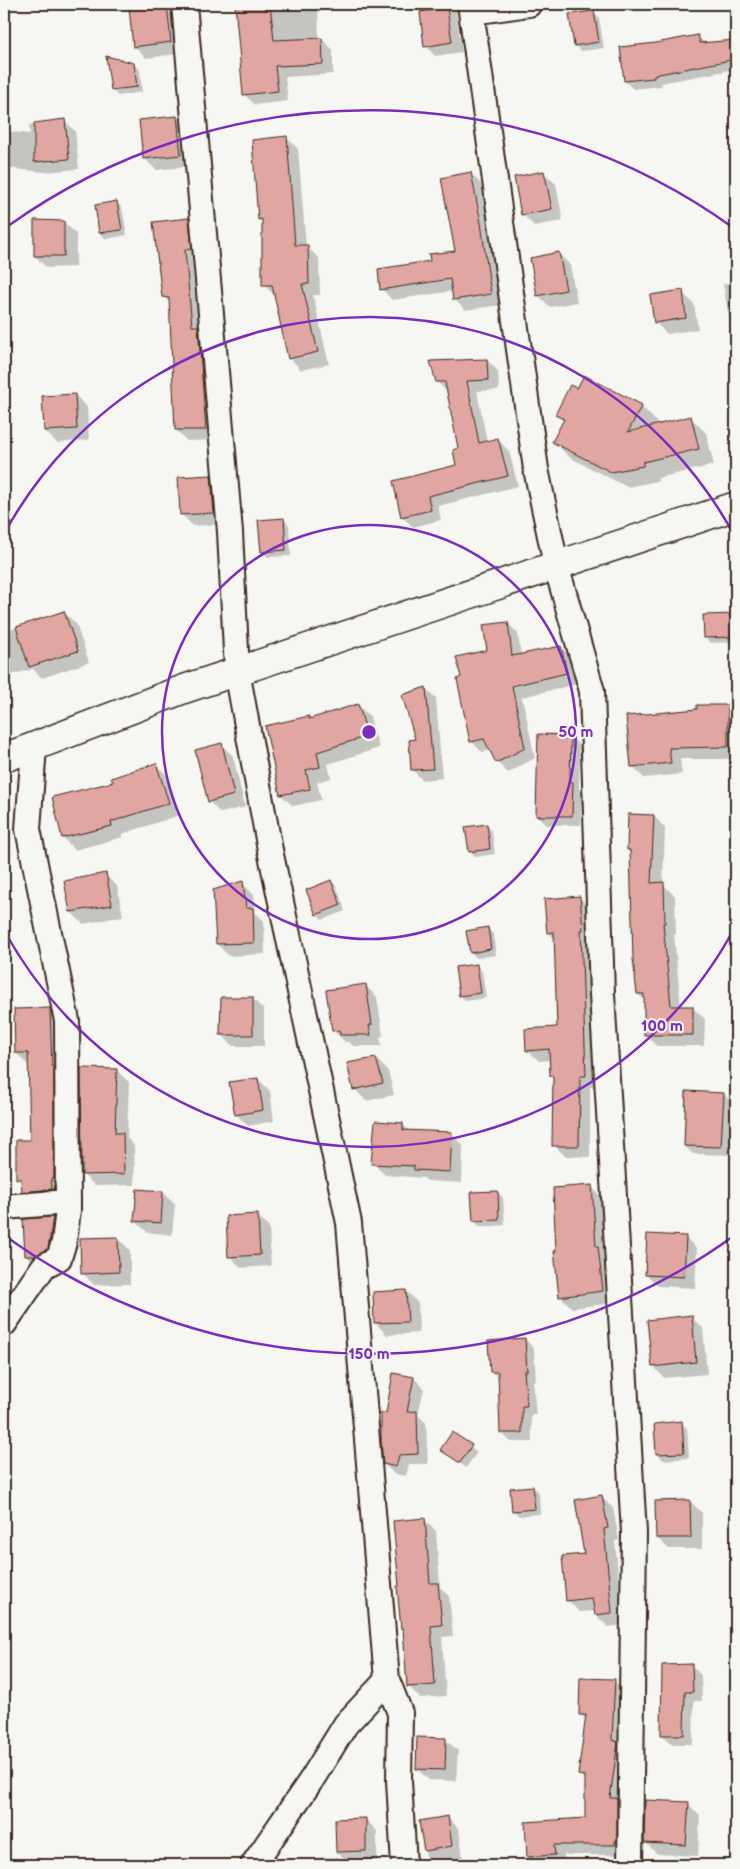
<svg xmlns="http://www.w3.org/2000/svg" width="740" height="1869" font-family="'Balsamiq Sans',sans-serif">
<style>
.shadow{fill:#0003}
.building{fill:#e1a6a2;stroke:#3b2a1e}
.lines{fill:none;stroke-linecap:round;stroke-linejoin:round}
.minor-casing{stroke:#3b2a1e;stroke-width:28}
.secondary-casing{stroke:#3b2a1e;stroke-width:31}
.minor{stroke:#f6f6f2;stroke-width:24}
.secondary{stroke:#f6f6f2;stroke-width:28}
.ring{fill:none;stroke:#7b2cbf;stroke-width:2.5}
.centre{fill:#7b2cbf;stroke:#f6f6f2;stroke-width:2.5}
.ring-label{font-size:15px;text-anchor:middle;font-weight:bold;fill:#7b2cbf;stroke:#f6f6f2;stroke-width:4;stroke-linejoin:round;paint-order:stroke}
</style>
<rect width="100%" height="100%" fill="#f6f6f2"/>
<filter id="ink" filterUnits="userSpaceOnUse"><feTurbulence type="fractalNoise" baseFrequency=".02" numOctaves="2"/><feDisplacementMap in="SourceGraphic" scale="10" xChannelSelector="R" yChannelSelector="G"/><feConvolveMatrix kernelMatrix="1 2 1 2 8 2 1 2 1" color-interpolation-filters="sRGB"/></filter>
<g filter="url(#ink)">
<g class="shadow">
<path d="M237,4H318L319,39H322L333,50V74L285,77L288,101L255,105L244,94Z"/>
<path d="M420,4H455L462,52L435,56L426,46Z"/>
<path d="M163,5L175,17L178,54L146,58L134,46Z"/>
<path d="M593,12L599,18L604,48L581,51L576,46Z"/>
<path d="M698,36L705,43L736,41V69L661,83L662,86L633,89L625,81L656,44Z"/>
<path d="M134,64L140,70L142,92L118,96L112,90Z"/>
<path d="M177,117L188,129L192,166L156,170L144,158Z"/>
<path d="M65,121L75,131L79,169L44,172L4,168V131L30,134L29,125Z"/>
<path d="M286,137L298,149L306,246L319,258L320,295H313L329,364L301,370L290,358L276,297L264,285L263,222L260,219Z"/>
<path d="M470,173L481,184L491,234L501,305L465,310L454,299L453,291L392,300L382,289L431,262L456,252Z"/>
<path d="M544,173L556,184L563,221L534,226L523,215Z"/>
<path d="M116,202L122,208L127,235L106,239L100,233Z"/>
<path d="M188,219L199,230L216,440L187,441L176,430L170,303L163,296Z"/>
<path d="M64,222L76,234V267L47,268L35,256Z"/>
<path d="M558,253L570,265L577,302L550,307L538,295Z"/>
<path d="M736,282V330L730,324L723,284Z"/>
<path d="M682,292L694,304L698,329L667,334L655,322Z"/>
<path d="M487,360L498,371L499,390L477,391L487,442L498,440L509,451L518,486L438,506L441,520L413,527L402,517L458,466L460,449L448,393L437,382Z"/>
<path d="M75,395L87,407L89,440L57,443L45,431Z"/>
<path d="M641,406L657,422L654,427L691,418L706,433L714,465L658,478V481L627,487L569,457L554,442L564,422L556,414Z"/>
<path d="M211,476L223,488L225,524L193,526L181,514Z"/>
<path d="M284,519L289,525L291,556L268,557L262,552Z"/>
<path d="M64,612L76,624L89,662L42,678L33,669L4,677V632Z"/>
<path d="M734,616L736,618V642L710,643L705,637Z"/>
<path d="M508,623L518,634L521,655L561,647L571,658L577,684L522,697L535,758L508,773L497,762L491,750L482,752L471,741L463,678L488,651Z"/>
<path d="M426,689L436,698L442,778L422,780L413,770L416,740Z"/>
<path d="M358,705L370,717L379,748L328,764L331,778L317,782L321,800L293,806L281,795L308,718L311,720Z"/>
<path d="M727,707L736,716V759H680L682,774L644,778L632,766L698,710Z"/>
<path d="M570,736L580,746L579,789L582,792L581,825H546L537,815Z"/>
<path d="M221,745L233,756L245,807L220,813L209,801Z"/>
<path d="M156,765L168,776L180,815L122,834L123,837L75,850L63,838L114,782Z"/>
<path d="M654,816L665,828L663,884L675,896L676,934H674L681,1008H693L705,1019L704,1046H657L645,1034V1001L638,994L631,853L628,850Z"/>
<path d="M486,825L492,831L495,854L476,857L470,851Z"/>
<path d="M105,875L117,886L123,916L83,924L71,912Z"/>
<path d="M331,881L337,887L345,911L322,920L317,914Z"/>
<path d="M242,883L254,895L256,913L264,921L265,954L229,956L217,944Z"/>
<path d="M579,897L590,908L597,1087H590V1157L565,1156L554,1145V1079L551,1076V1060L539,1061L527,1050L559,1028L556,940L548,932Z"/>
<path d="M487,928L493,934L496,955L477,958L471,953Z"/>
<path d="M476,965L482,971L486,998L466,1001L460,995Z"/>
<path d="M365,985L377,997L383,1036L380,1037L382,1046H353L349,1042H345L333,1030Z"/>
<path d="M252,998L264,1010V1046H233L222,1035Z"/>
<path d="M50,1009L62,1021L65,1189L35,1203L23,1191V1184L18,1179L31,1141L30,1064L28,1065L16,1053Z"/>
<path d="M730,1030H736V1076L730,1070Z"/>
<path d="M376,1059L388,1071L394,1095L366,1101L355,1089Z"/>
<path d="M117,1071L129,1082L127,1138L134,1146L135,1185L95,1186L83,1174Z"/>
<path d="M258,1079L270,1091L274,1121L248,1126L236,1114Z"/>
<path d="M724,1094L732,1103L731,1128L736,1127V1155L693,1154L684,1146V1134H686Z"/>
<path d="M403,1124L410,1132L452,1134L463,1145L462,1183L427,1181L424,1178L385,1175L373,1163Z"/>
<path d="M592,1187L603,1199L614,1303L572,1308L560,1296L557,1252Z"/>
<path d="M163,1192L175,1204L172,1235L147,1232L135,1221Z"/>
<path d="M498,1192L503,1198L505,1225L480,1227L474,1221Z"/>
<path d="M257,1215L269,1227L271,1266L241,1268L230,1256Z"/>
<path d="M53,1218L64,1230L38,1267L27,1256Z"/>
<path d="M685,1237L697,1249L695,1288L658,1286L646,1274Z"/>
<path d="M118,1238L130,1250V1284L94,1285L83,1273Z"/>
<path d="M406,1291L418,1303L419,1333L387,1335L375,1323Z"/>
<path d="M691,1317L703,1328L707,1374L664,1378L653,1366Z"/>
<path d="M525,1339L534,1349L536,1380L533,1381L536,1415H531L532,1442H511L501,1433L500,1380L492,1372Z"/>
<path d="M414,1378L424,1388L418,1415L426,1423L428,1464H409L406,1476L394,1474L384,1464L387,1414Z"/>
<path d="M681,1423L687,1428L689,1458L663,1460L658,1454Z"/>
<path d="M453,1434L477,1452L466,1468L442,1449Z"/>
<path d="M533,1487L539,1493L540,1514L519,1516L513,1510Z"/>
<path d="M601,1497L613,1508L619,1540L615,1541L623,1625L608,1627L596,1615V1611L579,1612L568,1600L586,1555Z"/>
<path d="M690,1501L702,1513V1549H669L657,1538Z"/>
<path d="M424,1519L436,1531L440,1587L449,1596L453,1636L442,1637L446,1696L420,1698L408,1686L404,1631L402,1628L400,1587Z"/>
<path d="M691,1666L701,1675L702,1701H694L693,1744H671L662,1734Z"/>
<path d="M614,1681L625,1692V1855H564L565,1865H528L526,1823L586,1819V1781L579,1774L587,1721L580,1714Z"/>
<path d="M446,1740L458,1751L456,1781L429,1780L417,1769Z"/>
<path d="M688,1804L700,1815L698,1856L657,1854L645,1842Z"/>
<path d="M447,1817L459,1829L464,1865H427L421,1822Z"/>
<path d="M365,1819L377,1831V1862L349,1863L337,1851Z"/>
<path d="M338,1857L343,1863L344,1865H317L316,1858Z"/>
</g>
<g class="building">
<path d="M167,4L171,42L133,47L129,7Z"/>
<path d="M235,4H270L274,40L322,38L323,64L275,66L278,91L243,95Z"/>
<path d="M447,8L452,42L424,47L420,12Z"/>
<path d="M594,11L599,42L574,46L569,14Z"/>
<path d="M698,35L700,43L736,40V59L654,75V78L624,81L620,47L656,43Z"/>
<path d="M106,56L134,63L137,87L111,90Z"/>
<path d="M177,116L181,155L143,159L139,120Z"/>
<path d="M65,119L69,159L34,162V123Z"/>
<path d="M287,136L295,245H308L309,284H302L318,352L288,359L272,285H262V219L258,220L252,140Z"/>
<path d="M544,171L552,209L521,215L514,177Z"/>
<path d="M471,172L481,223L491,294L453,300L450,279L380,290L378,269L430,261L429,254L455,251L441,178Z"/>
<path d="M117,201L122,230L99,233L95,205Z"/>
<path d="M189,218L192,249L185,250L192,326H198L206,430H175L169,298L162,297L153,222Z"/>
<path d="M34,220L64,221V256H34Z"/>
<path d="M559,252L566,290L537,296L530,258Z"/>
<path d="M683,290L686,318L654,323L650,295Z"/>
<path d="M487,359L488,380L467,381L479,443L498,438L508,476L428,496L431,510L401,517L393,481L456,465L453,450L458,448L445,382H436L430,361Z"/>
<path d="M584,375L642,405L628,432L691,416L699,449L643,462V466L611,472L552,442L564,419L555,415L570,385L577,388Z"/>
<path d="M75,394L77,429L44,431L42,396Z"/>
<path d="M211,475L214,513L180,515L178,477Z"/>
<path d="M284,518L286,550L261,552L258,520Z"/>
<path d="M64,611L78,651L29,667L16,627Z"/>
<path d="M735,614V637L704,638L703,615Z"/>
<path d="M508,622L512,656L561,646L567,673L512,686L525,748L496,763L484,739L470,742L457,679L461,677L456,657L487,650L483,625Z"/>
<path d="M426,687L433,769L411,770L409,740L415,739L402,695Z"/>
<path d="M358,704L368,736L317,752L320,767L306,770L310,789L280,795L265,726L309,716V719Z"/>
<path d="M697,705H728V747L669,748L671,763L631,767L626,716L697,709Z"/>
<path d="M538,734L571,735L570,781L573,782L572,816H536Z"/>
<path d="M222,743L234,795L208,802L195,750Z"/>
<path d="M156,763L169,803L111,822L112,826L62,838L52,797L113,782L111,778Z"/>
<path d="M628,814L654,815L651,883L664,882L665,923H663L671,1006H693V1035H644V994H637L633,959L630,850H627Z"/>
<path d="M487,824L490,849L469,852L465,827Z"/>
<path d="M106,873L112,905L70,912L64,881Z"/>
<path d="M331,880L341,905L316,915L306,890Z"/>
<path d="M243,881L246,908H253L254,943L216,944L213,890Z"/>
<path d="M580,896L583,930H581L586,1076H580L579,1146H552L553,1076H550L549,1049L526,1051L525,1029L557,1027L554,932L547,933L544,899Z"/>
<path d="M488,927L491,949L470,953L466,931Z"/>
<path d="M477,964L481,993L459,996L455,967Z"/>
<path d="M366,984L372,1025H369L371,1035H340L339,1030L332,1031L326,990Z"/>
<path d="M221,997H253V1035H220Z"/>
<path d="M50,1008L52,1067L54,1068V1178H51L52,1189L22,1192L21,1179H16V1140H30L28,1053H15L14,1009Z"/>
<path d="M376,1058L383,1083L353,1090L347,1063Z"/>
<path d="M81,1068L117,1069L115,1133H123L124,1174L82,1175Z"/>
<path d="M258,1078L263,1110L235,1115L229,1082Z"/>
<path d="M686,1091L724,1093L721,1147L684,1146Z"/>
<path d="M375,1121L403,1123V1130L452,1132L450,1172L414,1170V1166L371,1164Z"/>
<path d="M592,1185L596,1246H598L603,1291L559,1297L554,1251H556L553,1188Z"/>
<path d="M137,1189L163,1191L161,1223L134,1221Z"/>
<path d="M498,1191L499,1220L473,1221L471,1192Z"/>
<path d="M258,1214L260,1255L228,1257L226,1216Z"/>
<path d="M53,1217L48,1249L36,1256H25L23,1219Z"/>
<path d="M647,1234L686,1236L684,1277L645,1275Z"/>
<path d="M118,1237L119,1272L81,1274L80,1238Z"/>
<path d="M406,1290L408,1322L374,1323L373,1292Z"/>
<path d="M692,1315L696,1362L652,1367L647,1320Z"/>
<path d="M525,1338L527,1371H524L527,1406H522V1433H500L498,1372H490L488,1341Z"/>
<path d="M393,1373L414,1377L407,1412L417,1411L418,1454L399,1455L396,1467L383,1464L381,1441V1413H386Z"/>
<path d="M682,1421L684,1453L656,1454L654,1424Z"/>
<path d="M452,1432L472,1445L460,1463L440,1450Z"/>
<path d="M533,1486L535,1509L512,1511L510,1488Z"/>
<path d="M602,1495L608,1528L604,1529L612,1613L595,1615L592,1598L566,1601L562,1556L584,1554L575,1500Z"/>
<path d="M690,1500L691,1538H656L655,1501Z"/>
<path d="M425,1518L430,1583H438L442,1625L431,1626L435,1685L407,1687L403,1628L401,1629L397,1586H399L393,1521Z"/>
<path d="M692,1664L693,1692H685L684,1735H661L662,1665Z"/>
<path d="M580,1678L615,1679L612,1740L618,1742L610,1798H617V1841H615V1845H554L555,1855L527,1857L525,1822L585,1818V1776L578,1775L586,1715H579Z"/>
<path d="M417,1737L446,1738L445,1770L416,1769Z"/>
<path d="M645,1800L689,1802L686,1845L644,1843Z"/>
<path d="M448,1816L452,1846L424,1851L419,1821Z"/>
<path d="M366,1818V1851L336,1852L335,1819Z"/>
</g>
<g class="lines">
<defs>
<g id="minor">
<path d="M184,4L230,532L237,671L270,850L349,1223L387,1680L400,1713L399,1781L404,1865"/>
<path d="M470,4L536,469L556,565L592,691L602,994L634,1533L630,1865"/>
<path d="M472,12L529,4"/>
<path d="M4,1207L68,1202"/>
<path d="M4,1324L44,1266L59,1258L64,1242L68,1210L67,1021L28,829L34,747"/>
<path d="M253,1865L312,1779L346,1724L387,1680"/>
</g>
<path id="secondary" d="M4,758L184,689L736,506"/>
</defs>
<use href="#minor" class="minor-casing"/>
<use href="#secondary" class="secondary-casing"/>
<use href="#minor" class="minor"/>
<use href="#secondary" class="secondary"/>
</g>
</g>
<g class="ring">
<circle cx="369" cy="732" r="207"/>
<path d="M735 927A415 415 0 0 1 4 930M4 534A415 415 0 0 1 735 537"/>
<path d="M735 1235A622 622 0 0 1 8 1238M8 226A622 622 0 0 1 735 229"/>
</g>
<circle cx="369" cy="732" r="8" class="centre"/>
<g class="ring-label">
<text x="576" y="737">50 m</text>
<text x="662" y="1031">100 m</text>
<text x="369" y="1359">150 m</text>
</g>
<rect width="740" height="1869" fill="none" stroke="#f6f6f2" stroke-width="20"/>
<rect x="10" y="10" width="720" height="1849" fill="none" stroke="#3b2a1e" stroke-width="2" filter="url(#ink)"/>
</svg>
